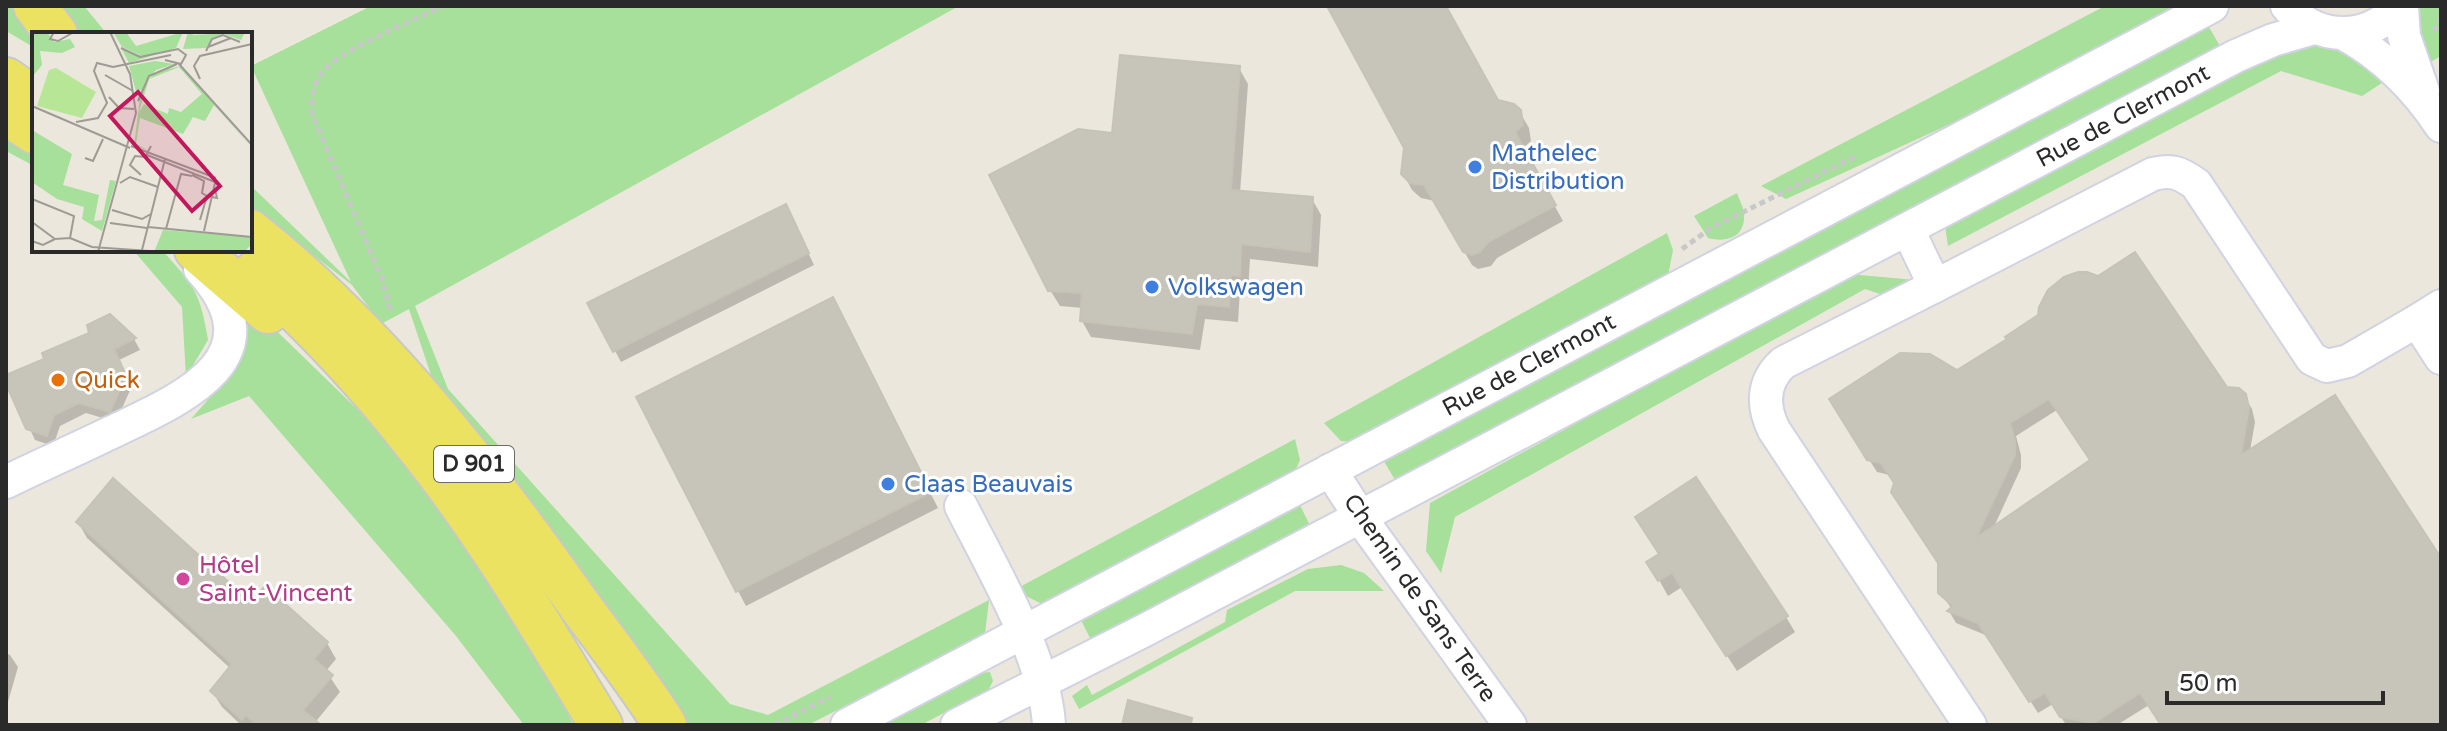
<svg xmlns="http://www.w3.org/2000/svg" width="2447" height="731" font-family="'Varela Round',sans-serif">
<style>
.green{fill:#a6e09a}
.shadow{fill:#0003;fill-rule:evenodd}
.building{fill:#c7c5ba;stroke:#c6c3b6;stroke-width:2;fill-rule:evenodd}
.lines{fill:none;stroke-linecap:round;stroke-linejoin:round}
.minor-casing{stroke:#d1d2e2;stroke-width:36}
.major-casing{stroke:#c8c8c8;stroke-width:46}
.path{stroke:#c8c8c8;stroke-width:5;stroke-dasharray:6 4;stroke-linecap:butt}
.minor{stroke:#fff;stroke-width:32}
.major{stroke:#ebe261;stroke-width:42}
.shop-dot{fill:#3f7fe0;stroke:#fff;stroke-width:3}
.food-dot{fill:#e8710a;stroke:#fff;stroke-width:3}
.hotel-dot{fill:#d1479c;stroke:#fff;stroke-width:3}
.labels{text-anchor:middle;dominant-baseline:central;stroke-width:6;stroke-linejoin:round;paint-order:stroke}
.shield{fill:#fff;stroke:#6a6a6a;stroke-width:2}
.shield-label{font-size:22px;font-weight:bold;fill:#2a2a2a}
.street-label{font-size:24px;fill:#2a2a2a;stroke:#fff}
.shop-label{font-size:24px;fill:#366cbe;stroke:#fff;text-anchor:start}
.food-label{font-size:24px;fill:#c56008;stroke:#fff;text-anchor:start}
.hotel-label{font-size:24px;fill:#b23c85;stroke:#fff;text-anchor:start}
.inset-road{fill:none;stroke:#9e9b95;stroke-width:2}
.view{fill:#c2185b;fill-opacity:0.15;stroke:#c2185b;stroke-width:4}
.inset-edge{fill:none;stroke:#2a2a2a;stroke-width:4}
</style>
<rect width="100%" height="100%" fill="#ebe7dc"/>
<g class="green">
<path d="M6,6H20L34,34V41L30,45L6,31Z"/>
<path d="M53,6H84L107,34H80Z"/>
<path d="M371,6H959L415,306L448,389L730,704L768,715L989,600L985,634L808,725H678L436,390L409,309L381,324L352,285L250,206V185L351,282L251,66Z"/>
<path d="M2105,6H2189L2064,72L1786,199L1761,186Z"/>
<path d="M2416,6H2441V56L2418,69Z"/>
<path d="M2205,20L2221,48L1398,485L1382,458Z"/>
<path d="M2324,41L2388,79L2362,96L2281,71L1948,246L1945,225L2244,67L2287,49Z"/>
<path d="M6,128L34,142V166L6,151Z"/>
<path d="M1737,193C1739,199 1743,206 1744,213C1746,237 1727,243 1708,238L1694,216Z"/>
<path d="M1667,233L1673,250L1668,276L1353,442L1341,441L1324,423Z"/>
<path d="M133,250H162C194,286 200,291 208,340L186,377L182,307Z"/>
<path d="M1849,274L1915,280L1883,295L1865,289L1455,517L1441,573L1426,551L1430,503Z"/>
<path d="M252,307L355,407L422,482L552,678L573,725H524L456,636L249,396L191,419L234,370L241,348V315Z"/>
<path d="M1295,439L1300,460L1295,471L1044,605L1014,590Z"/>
<path d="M1300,505L1313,532L1093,644L1080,618Z"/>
<path d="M1341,565L1364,573L1384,591H1295L1079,709L1072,696L1087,685L1092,695L1225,622L1227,610L1308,569Z"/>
<path d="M990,672L993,681L989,689L921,725H882L980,673Z"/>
</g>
<g class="shadow">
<path d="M1329,6H1444L1497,102L1519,111L1529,128L1531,141L1523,148L1563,221L1497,258L1491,266L1478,269L1472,265L1435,201L1421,198L1412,190L1403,173L1406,147Z"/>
<path d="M1239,68L1248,84L1240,193L1312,199L1321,215L1318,267L1250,259L1248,291L1240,290L1238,322L1205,319L1200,350L1091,337L1082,321L1083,308L1060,306L1050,290L1113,136Z"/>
<path d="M791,217L814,265L621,362L590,304Z"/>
<path d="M840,315L938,508L746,606L738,591Z"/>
<path d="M109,316L134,339L140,350L119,360L131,388L116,422L86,413L60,426L53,446L35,440L6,378L47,360L92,334Z"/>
<path d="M1957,373L2226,389L2244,396L2252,409L2255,422L2250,451L2441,561V725H2162L2149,705L2117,725H2066L2053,704L2038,713L1988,636L1956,623L1949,611L1952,609L1940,593V564L1896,484L1890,475L1877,472L1839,412ZM2057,410L2092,461L1993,529L2021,468V455L2016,436Z"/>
<path d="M78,522L327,643L336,659L326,671L340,692L313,725H241L222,707L212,691L231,669L87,538Z"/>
<path d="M1661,555L1786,617L1795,632L1737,671L1682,587L1668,596L1649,562Z"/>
<path d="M6,653L10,655L18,667L6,709Z"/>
</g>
<g class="building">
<path d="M1327,6H1446L1498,100L1514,104L1521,110L1523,125L1515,132L1556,205L1488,242L1480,252L1472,255L1463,252L1424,185L1410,183L1401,174L1404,148Z"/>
<path d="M1120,55L1240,66L1231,190L1313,197L1310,252L1241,244L1240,276L1231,275L1229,307L1197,304L1192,334L1080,321L1082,293L1048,291L989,175L1078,129L1112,133Z"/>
<path d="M786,204L809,253L613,352L587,303Z"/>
<path d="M2135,252L2227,387L2239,388L2246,394L2249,408L2241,455L2335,395L2441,558V725H2161L2140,693L2094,723L2060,717L2045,693L2029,702L1978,623L1947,611L1953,606L1938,593V563L1891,492L1894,483L1881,463L1867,460L1829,399L1900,353L1930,354L1957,370L2007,339L2005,337L2038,315L2039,307L2048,290L2064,277L2078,272H2087L2098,276ZM2049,399L2090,460L1976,538L2015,455V441L2010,423Z"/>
<path d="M833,297L931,492L736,592L636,397Z"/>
<path d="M110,314L136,338L114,349L126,375L110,412L79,403L54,415L47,436L26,429L6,384V375L44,359L42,353L89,333L87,325Z"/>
<path d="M1696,477L1788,616L1726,656L1672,573L1658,581L1646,562L1659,554L1635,517Z"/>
<path d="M113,478L251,602L265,586L328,642L314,659L333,675L303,710L321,725H257L246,715L242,720L210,691L232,664L76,522Z"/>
<path d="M1128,700L1192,718L1191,725H1122Z"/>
</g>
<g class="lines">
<defs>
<g id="minor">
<path d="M2287,6C2317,42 2369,42 2399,6"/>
<path d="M2402,6L2404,36L2423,91"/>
<path d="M2344,34C2384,56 2416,88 2441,126"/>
<path d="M1908,230L1935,286L2153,174C2172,169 2180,173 2196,184L2312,359L2327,366L2348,361L2417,321"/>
<path d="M1935,286L1783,363C1762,382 1762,406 1774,430L1970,725"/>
<path d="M2441,306L2417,321L2441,358"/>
<path d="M1330,470L1367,527L1510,725"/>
<path d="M6,482C41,465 77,449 112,432C184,398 280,357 200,269"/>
<path d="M961,506C992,568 1045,656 1049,725"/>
<path d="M847,725L2212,6"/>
<path d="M957,725L1143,631L2236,56L2273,40L2314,28"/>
</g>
<g id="major">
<path d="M35,6L56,34"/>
<path d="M6,79L34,98"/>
<path d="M6,114L34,132"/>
<path d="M250,231C381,335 485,471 580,606C609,645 639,684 665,725"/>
<path d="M196,250L268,312"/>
<path d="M255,272C312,324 366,381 413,441C485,530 542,628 601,725"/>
</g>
</defs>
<use href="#minor" class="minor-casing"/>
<use href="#major" class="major-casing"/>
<g class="path">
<path d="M2433,30L2438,27L2441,10"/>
<path d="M1682,249L1711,228L1856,156"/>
<path d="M390,310L382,279L312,114C312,101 312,88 319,77C333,51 415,20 444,6"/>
<path d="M774,725L831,697"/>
</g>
<use href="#minor" class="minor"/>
<use href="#major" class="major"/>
</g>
<g class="shop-dot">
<circle cx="1475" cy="167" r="8"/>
<circle cx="1152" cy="287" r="8"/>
<circle cx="888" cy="484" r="8"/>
</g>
<circle class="food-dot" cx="58" cy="380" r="8"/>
<circle class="hotel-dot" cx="183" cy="579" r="8"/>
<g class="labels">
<rect class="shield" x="434" y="446" width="80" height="36" rx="6"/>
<g class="shield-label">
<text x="474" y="464">D 901</text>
</g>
<g class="street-label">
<text transform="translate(2123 116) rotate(-28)">Rue de Clermont</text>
<text transform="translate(1529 365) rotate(-28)">Rue de Clermont</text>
<text transform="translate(1420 598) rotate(55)">Chemin de Sans Terre</text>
</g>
<g class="shop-label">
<text x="1491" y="153">Mathelec<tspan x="1491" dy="28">Distribution</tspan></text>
<text x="1168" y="287">Volkswagen</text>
<text x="904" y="484">Claas Beauvais</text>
</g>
<g class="food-label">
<text x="74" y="380">Quick</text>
</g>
<g class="hotel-label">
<text x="199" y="565">Hôtel<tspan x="199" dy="28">Saint-Vincent</tspan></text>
</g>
</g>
<g transform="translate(32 32)">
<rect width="220" height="220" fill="#ebe7dc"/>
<path d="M0,0H15L22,10L38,7L43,15L30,21L8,19L10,33L0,45ZM81,0H94L104,14L151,0L144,16L97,31L89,16L113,25L90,15ZM156,0L162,3L213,0L209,8L192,2L181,6L174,16L151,17ZM123,29L142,32L124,38L112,51L126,39L149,34L220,116L182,73L173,89L161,85L151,102L108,86L104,112L116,118L102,114L109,57L105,63L97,34ZM147,35L170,62L149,80L137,76L136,82L112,72L107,80L117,47ZM0,98L40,122L31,153L67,163L62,189L70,188L78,148L84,149L70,199L50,187L52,175L25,167L0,150ZM131,198L220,205V212L212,220H122Z" fill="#a6e09a" fill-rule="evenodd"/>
<path d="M24,36L64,60L50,86L5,74L17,38Z" fill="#b7e796"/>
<path class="inset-road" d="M22,0L18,7L26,9L42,0M176,15L199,6M89,16L108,25L146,17L154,23L149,32L133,28M174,19L180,7L191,3L208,10M147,32L220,113M73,43L101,59M168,47L162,34L168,24L220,12M77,65L87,76L102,77M106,69L117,44L145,32M0,74L98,116M44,90L66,86L75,71L62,39L65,31L81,35L139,23M99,114L184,146M115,123L183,150M53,126L61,129L71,107M109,143L98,133L103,124L113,125L119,114M160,143L172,149L170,161L175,164M88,151L98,145L126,155M0,167L42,184L38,206M80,178L110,187L119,182M168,188L175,164L185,166L183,157M0,190L23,207L38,206M78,191L115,196M116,195L220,205M134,197L149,142L160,144M172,199L183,151M38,206L60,215L118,219M0,209L11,213L23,207M110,218L133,127M66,220L104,81L98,42L78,0"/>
<path class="view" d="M106,60L188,154L160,179L78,84Z"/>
<rect width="220" height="220" class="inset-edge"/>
</g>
<rect width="2447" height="731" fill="none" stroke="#2a2a2a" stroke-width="16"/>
<path d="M2167 691v12h216v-12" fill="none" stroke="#2a2a2a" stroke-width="4"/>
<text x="2179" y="691" font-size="24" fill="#2a2a2a" stroke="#ffffff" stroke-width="6" paint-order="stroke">50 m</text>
</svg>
